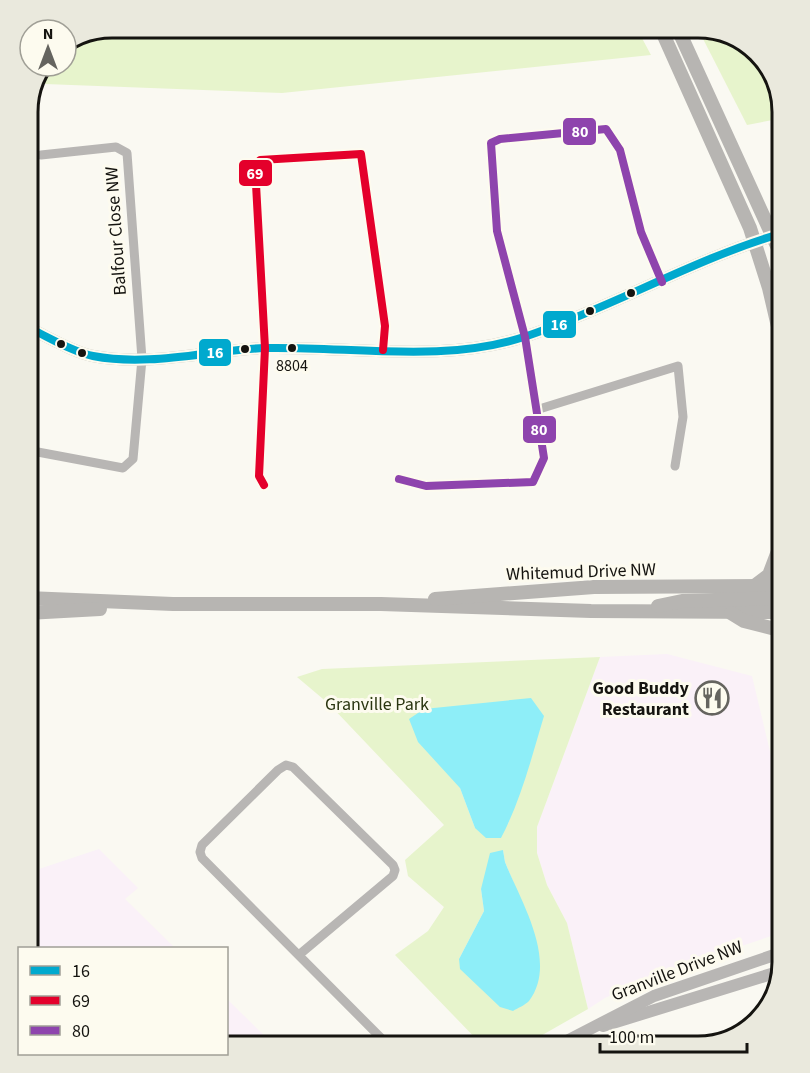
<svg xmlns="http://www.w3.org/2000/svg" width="810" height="1073" font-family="'Source Sans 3',sans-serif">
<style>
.commercial{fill:#faf1f8}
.green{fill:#e7f4cc;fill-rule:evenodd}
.water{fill:#8eeef8}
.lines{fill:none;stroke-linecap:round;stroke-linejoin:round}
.minor{stroke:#b8b6b4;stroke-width:9}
.tertiary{stroke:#b8b6b4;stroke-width:12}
.secondary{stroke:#b7b5b2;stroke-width:14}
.bus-1-casing{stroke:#fdfbef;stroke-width:12}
.bus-2-casing{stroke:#fdfbef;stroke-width:12}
.bus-3-casing{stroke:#fdfbef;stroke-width:12}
.bus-1{stroke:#00a9ce;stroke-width:8}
.bus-2{stroke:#e4002b;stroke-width:8}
.bus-3{stroke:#8e44ad;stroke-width:8}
.bus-dot{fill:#151410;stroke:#fdfbef;stroke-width:2}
.labels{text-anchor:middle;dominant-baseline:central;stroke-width:6;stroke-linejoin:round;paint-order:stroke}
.bus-label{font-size:16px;fill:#151410;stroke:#fdfbef}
.street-label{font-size:18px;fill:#151410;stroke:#fdfbef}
.poi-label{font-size:18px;font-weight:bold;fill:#151410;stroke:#fdfbef;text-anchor:end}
.park-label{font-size:18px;fill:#2b3611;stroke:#fdfbef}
.rim{fill:none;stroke:#151410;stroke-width:3}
.line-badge{stroke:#fdfbef;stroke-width:2}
.badge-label{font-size:16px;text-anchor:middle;font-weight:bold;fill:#fff}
</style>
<rect width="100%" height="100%" fill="#faf9f2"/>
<g class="commercial">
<path d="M667,654L752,676L783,806V932L652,976L605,998L588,1009L567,923L547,885L537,853V827L600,657Z"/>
<path d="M99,849L138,888L125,899L175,948H27V873Z"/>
<path d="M226,999H227L275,1046H227Z"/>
</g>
<g class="green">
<path d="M111,27H636L651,55L282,93L45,84L42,75L47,66H66V44Z"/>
<path d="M697,27L741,38L769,65L783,118L747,125Z"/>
<path d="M600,657L537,827V853L547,885L567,923L588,1009L523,1046H483L395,955L428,931L444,907L408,876L405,860L444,825L329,704L297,677L322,669ZM543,716L508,824L475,828L460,788ZM503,850L505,862L526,913L459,959L484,911L481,889Z"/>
</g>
<g class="water">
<path d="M531,698L544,716C532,756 521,800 501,838H486L475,828L460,788L418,742L409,719L424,709Z"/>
<path d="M503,850L505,862C520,900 559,961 529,1001C525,1005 518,1008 513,1011L500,1007L460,969L459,959L484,911L481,889L490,853Z"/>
</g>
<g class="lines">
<g class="minor">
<path d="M536,410L678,366L683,417L675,466"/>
<path d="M27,450L123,468L133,459L142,359L127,153L116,147L41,155"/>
<path d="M399,479L426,486L533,482L544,458L525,337L497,231L491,143L500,139L606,129L620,150L641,232L662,282"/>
<path d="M264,485L259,476L265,348L255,166L260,160L361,154L385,326L383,350"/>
<path d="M300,954L393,876L395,870L393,865L293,767L286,765L278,770L202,845L200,852L202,858L389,1046"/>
</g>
<g class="tertiary">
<path d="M27,324L31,329C50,338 73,352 93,356C150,367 209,350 265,348C351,346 443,364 527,336C613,307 696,258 783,233"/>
<path d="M603,1026L781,971"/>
<path d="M557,1046L654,996L783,952"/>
</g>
<g class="secondary">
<path d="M660,27L750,228L769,288L783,348"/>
<path d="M677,27L783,259"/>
<path d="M753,587L769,575L783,538"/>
<path d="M27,598L173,604H381L591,611L783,612"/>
<path d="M435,599L594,587L783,586"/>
<path d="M658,606L682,601L783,598"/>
<path d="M27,613L100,609"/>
<path d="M731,613L744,621L783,631"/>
</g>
<defs>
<path id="bus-1" d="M27,324L31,329C50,338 73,352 93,356C150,367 209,350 265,348C351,346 443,364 527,336C613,307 696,258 783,233"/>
<path id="bus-2" d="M264,485L259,476L265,348L255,166L260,160L361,154L385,326L383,350"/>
<path id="bus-3" d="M399,479L426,486L533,482L544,458L525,337L497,231L491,143L500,139L606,129L620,150L641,232L662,282"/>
</defs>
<use href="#bus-1" class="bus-1-casing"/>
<use href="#bus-2" class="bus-2-casing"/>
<use href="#bus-3" class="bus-3-casing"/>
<use href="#bus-1" class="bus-1"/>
<use href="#bus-2" class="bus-2"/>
<use href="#bus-3" class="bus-3"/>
</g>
<defs>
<symbol id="restaurant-ring" viewBox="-11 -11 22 22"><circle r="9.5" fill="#fdfbef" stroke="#65645f" stroke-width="1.5"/><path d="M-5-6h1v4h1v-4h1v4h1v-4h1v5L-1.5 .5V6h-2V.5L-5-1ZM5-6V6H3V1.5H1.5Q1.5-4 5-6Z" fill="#65645f"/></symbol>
</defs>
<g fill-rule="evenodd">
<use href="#restaurant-ring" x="693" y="679" width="38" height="38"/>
</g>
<g class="bus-dot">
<circle cx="631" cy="293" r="5"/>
<circle cx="590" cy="311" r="5"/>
<circle cx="61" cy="344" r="5"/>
<circle cx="292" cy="348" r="5"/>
<circle cx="245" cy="349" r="5"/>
<circle cx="82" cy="353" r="5"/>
</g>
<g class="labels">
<g class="bus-label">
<text x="292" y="366">8804</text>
</g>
<g class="street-label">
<text transform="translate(116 231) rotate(-94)">Balfour Close NW</text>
<text transform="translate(581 572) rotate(-2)">Whitemud Drive NW</text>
<text transform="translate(677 971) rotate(-21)">Granville Drive NW</text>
</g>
<g class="poi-label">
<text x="689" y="688">Good Buddy<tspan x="689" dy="21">Restaurant</tspan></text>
</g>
<g class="park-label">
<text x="377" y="704">Granville Park</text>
</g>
</g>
<path d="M0 0H810V1073H0ZM112 38H698A74 74 0 0 1 772 112V962A74 74 0 0 1 698 1036H112A74 74 0 0 1 38 962V112A74 74 0 0 1 112 38Z" fill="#eae9dd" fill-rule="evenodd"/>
<path class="rim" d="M112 38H698A74 74 0 0 1 772 112V962A74 74 0 0 1 698 1036H112A74 74 0 0 1 38 962V112A74 74 0 0 1 112 38Z"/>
<g class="line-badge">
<rect x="562" y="117" width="35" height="29" rx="6" fill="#8e44ad"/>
<rect x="238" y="159" width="35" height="28" rx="6" fill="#e4002b"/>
<rect x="542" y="310" width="35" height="29" rx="6" fill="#00a9ce"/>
<rect x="198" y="338" width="34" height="29" rx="6" fill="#00a9ce"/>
<rect x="522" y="415" width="35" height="29" rx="6" fill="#8e44ad"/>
</g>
<g class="badge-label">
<text x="580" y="137">80</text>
<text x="255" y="179">69</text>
<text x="559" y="330">16</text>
<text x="215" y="358">16</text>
<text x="539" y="435">80</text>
</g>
<rect x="18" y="947" width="210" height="108" fill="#fdfbef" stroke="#a09f96" stroke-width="1.5"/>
<rect x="30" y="966" width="30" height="9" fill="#00a9ce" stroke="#a09f96" stroke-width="1.5"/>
<text x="72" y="977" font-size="18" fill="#151410">16</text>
<rect x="30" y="996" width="30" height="9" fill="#e4002b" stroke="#a09f96" stroke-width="1.5"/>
<text x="72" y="1007" font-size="18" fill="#151410">69</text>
<rect x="30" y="1026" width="30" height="9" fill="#8e44ad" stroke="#a09f96" stroke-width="1.5"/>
<text x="72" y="1037" font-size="18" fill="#151410">80</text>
<g transform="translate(48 48)"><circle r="28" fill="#fdfbef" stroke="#a09f96" stroke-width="1.5"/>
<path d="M0-4.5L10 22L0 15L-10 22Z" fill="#65645f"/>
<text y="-9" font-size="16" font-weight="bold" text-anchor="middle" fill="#151410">N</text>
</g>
<path d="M600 1043v9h147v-9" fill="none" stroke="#151410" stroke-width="3"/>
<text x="609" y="1043" font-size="18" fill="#151410" stroke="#fdfbef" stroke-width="4.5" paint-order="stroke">100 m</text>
</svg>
